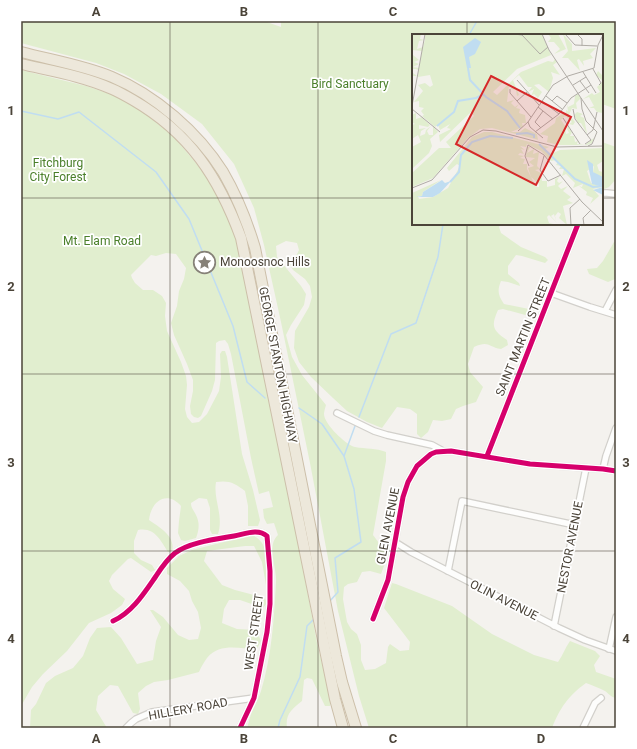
<svg xmlns="http://www.w3.org/2000/svg" width="637" height="749" font-family="Roboto,sans-serif">
<style>
.green{fill:#e1eecf}
.lines{fill:none;stroke-linecap:round;stroke-linejoin:round}
.stream{stroke:#c0ddf1;stroke-width:1.5}
.street-casing{stroke:#d2d0cb;stroke-width:8}
.highway-casing{stroke:#ccbfa9;stroke-width:12}
.street{stroke:#fdfdfc;stroke-width:5.5}
.highway{stroke:#ede8db;stroke-width:10}
.cycleway-casing{stroke:#fff;stroke-width:8}
.cycleway{stroke:#d6006c;stroke-width:5}
.grid{fill:none;stroke:#4b4439;stroke-width:1;stroke-opacity:0.55}
.labels{text-anchor:middle;dominant-baseline:central;stroke-width:3.5;stroke-linejoin:round;paint-order:stroke}
.park-label{font-size:12px;fill:#4a7f2a;stroke:#fff}
.poi-label{font-size:12px;fill:#4b4439;stroke:#fff;text-anchor:start}
.street-label{font-size:12px;fill:#4b4439;stroke:#fff}
.inset-river{fill:none;stroke:#c0ddf1;stroke-width:2}
.inset-road{fill:none;stroke:#b0aca6;stroke-width:1}
.view{fill:#d62828;fill-opacity:0.15;stroke:#d62828;stroke-width:2}
.inset-edge{fill:none;stroke:#4b4439;stroke-width:2}
.neatline{fill:none;stroke:#4b4439;stroke-width:1.5}
.grid-label{font-size:13px;text-anchor:middle;font-weight:bold;fill:#4b4439}
</style>
<rect width="100%" height="100%" fill="#f4f2ee"/>
<g class="green">
<path d="M21,21H264L281,27V21H616V109L602,104V35H413V224H501L499,227L501,233L521,247L545,257L548,260L545,263L522,256L516,255L508,266V274L519,283L520,286L508,282L501,281C497,291 498,295 504,304L534,310L536,313L529,316L503,309L498,310C491,326 492,330 507,340L508,345L501,349C488,347 489,340 474,347L468,364L470,372L483,387L476,402L463,406L456,409L451,419L442,421L433,420L428,432L421,438L417,434V414L410,409L397,407L382,428L367,422L347,411L333,398L311,377L299,362L294,348L295,331L309,307L312,297L310,286L305,279L293,270L289,263L295,258L299,250L297,243L286,241L276,246L277,257L301,286L306,294L304,305L291,325L286,335L292,357L302,375L326,405C325,408 324,412 324,414C324,424 346,445 355,447C366,449 376,448 386,452V461L373,535L379,543L388,547L384,566L381,574L370,571L362,572L357,582L348,584L344,587L343,599L347,622L351,629L357,634L361,645V660L365,670L375,669L386,663L388,647L390,644L400,651L409,650L410,642L384,608L392,583L396,584L452,606L492,634L534,655L558,662C563,655 565,648 570,641L595,651L600,656L594,665L596,672L616,679V698C611,697 609,694 605,691C599,688 592,685 586,683C568,696 560,708 552,728H369L359,696L338,611L310,463L281,322L264,245L254,208L234,164L202,124L161,94L124,74L96,63L21,43Z"/>
<path d="M21,70L86,86L113,95L143,112L174,137L195,162L216,190L229,217L244,264L258,346L299,547L317,643L331,701L330,706H325L312,679L307,678L304,680L302,701C292,709 285,714 287,728H247C249,722 250,716 252,711C255,704 259,698 261,691C272,655 274,618 276,582C277,567 266,546 278,535L274,523L267,524L264,518L263,509L273,507L269,491L259,494L251,458L231,354L228,344L225,340L219,341L216,343L215,380L212,391L201,416L198,418L194,417L191,414L190,406L193,391V380L187,364L174,335L171,323L177,306L179,291L184,279L186,268L176,254L166,253L156,256L151,255L131,275L132,278L135,283L143,290H153L162,296L166,303L165,316L167,331L181,362L186,376L187,385L185,409L187,417L192,423L199,422L207,414L219,391L221,377L220,354L222,351H225L227,357L242,454L253,490L260,520L258,526H248V506L245,491C235,483 229,480 216,482C213,500 224,515 218,534H212L210,530V508L207,499L199,498L191,503C191,509 194,510 196,515C200,523 199,530 196,538L185,541L181,540L178,533L179,521L181,506C167,490 151,501 149,520C159,527 176,536 172,551L168,552C160,540 155,527 138,530L134,541V553L141,560L152,565L155,570L151,572L131,558L128,559L112,575L109,581L113,589L125,599L122,605L111,613L89,623L67,651L43,674L32,687L21,706Z"/>
<path d="M602,142L616,147V179L609,187L602,190Z"/>
<path d="M614,242H616V278L615,279L608,282L589,274L587,269L597,268L603,261Z"/>
<path d="M252,535C256,537 259,539 262,543C268,551 268,574 269,584L266,585L262,562L254,546H245L207,551L204,561L222,585L235,590L265,598L267,603L263,608L240,600H229L224,609L222,623L237,629L256,630L261,641L257,649C240,649 220,642 207,658C204,662 201,667 199,672L168,680L154,682L146,686L138,693L140,709L138,714L133,713L118,686L110,685L98,696L96,710L107,728H30L31,710L36,704L46,683L55,676L73,668L83,656L90,638L97,628L111,627L121,638L137,664L153,660L156,641L161,627L150,610H153L163,617L178,635L189,640L198,639L201,628L198,612L192,601L189,591L180,581L167,574V568L179,556L192,550Z"/>
</g>
<g class="lines">
<g class="stream">
<path d="M469,35L477,21"/>
<path d="M21,111L58,119L79,112L156,172L189,219L233,326L247,382L265,398"/>
<path d="M299,408L322,424L344,456L354,489L361,542L335,558L338,592L329,602"/>
<path d="M359,417L391,334L416,323L438,257L443,224"/>
<path d="M344,456L355,426"/>
<path d="M278,728L280,720L300,677L307,626L315,618"/>
</g>
<defs>
<g id="street">
<path d="M602,193H607L616,194"/>
<path d="M551,293L590,307L616,315"/>
<path d="M605,311L616,290"/>
<path d="M337,413L374,431L387,435L432,445L443,451"/>
<path d="M487,456L578,224"/>
<path d="M603,469L606,456L616,428"/>
<path d="M395,542L411,552L559,628L585,640L616,651"/>
<path d="M448,571L462,501L575,525"/>
<path d="M373,619L388,580L403,497L408,482L417,466L431,454L436,452L451,451L530,464L603,469L616,471"/>
<path d="M113,621C131,613 143,595 154,579C160,570 166,560 175,553C190,542 217,539 234,536C245,534 258,528 267,536L270,571V604L267,632L254,698L240,728"/>
<path d="M554,626L586,468"/>
<path d="M609,649L616,617"/>
<path d="M126,728L131,723L136,719L152,712L254,698"/>
<path d="M583,728L595,703L601,698"/>
</g>
<g id="highway">
<path d="M21,52C51,60 83,65 112,77C155,95 198,132 223,172C237,196 247,221 255,248L336,656L342,682L356,728"/>
<path d="M21,64C51,71 83,76 112,89C119,92 126,96 133,100C190,133 219,178 241,238L335,699L343,728"/>
</g>
</defs>
<use href="#street" class="street-casing"/>
<use href="#highway" class="highway-casing"/>
<use href="#street" class="street"/>
<use href="#highway" class="highway"/>
<defs>
<g id="cycleway">
<path d="M487,456L578,224"/>
<path d="M373,619L388,580L403,497L408,482L417,466L431,454L436,452L451,451L530,464L603,469L616,471"/>
<path d="M113,621C131,613 143,595 154,579C160,570 166,560 175,553C190,542 217,539 234,536C245,534 258,528 267,536L270,571V604L267,632L254,698L240,728"/>
</g>
</defs>
<use href="#cycleway" class="cycleway-casing"/>
<use href="#cycleway" class="cycleway"/>
</g>
<path class="grid" d="M170,21V728M318,21V728M467,21V35M21,198H413M602,198H616M467,224V728M21,374H616M21,551H616"/>
<defs>
<symbol id="sight-ring" viewBox="-11 -11 22 22"><circle r="9.5" fill="#fff" stroke="#868178" stroke-width="1.5"/><path d="M0-6L1.8-2.2L6-1.7L2.9 1.2L3.7 5.4L0 3.3L-3.7 5.4L-2.9 1.2L-6-1.7L-1.8-2.2Z" fill="#868178"/></symbol>
</defs>
<g fill-rule="evenodd">
<use href="#sight-ring" x="192" y="250" width="25" height="25"/>
</g>
<g class="labels">
<g class="park-label">
<text x="350" y="84">Bird Sanctuary</text>
<text x="58" y="163">Fitchburg<tspan x="58" dy="14">City Forest</tspan></text>
<text x="102" y="241">Mt. Elam Road</text>
</g>
<g class="poi-label">
<text x="220" y="262">Monoosnoc Hills</text>
</g>
<g class="street-label">
<text transform="translate(523 337) rotate(-68)">SAINT MARTIN STREET</text>
<text transform="translate(278 365) rotate(79)">GEORGE STANTON HIGHWAY</text>
<text transform="translate(388 526) rotate(-79)">GLEN AVENUE</text>
<text transform="translate(570 547) rotate(-79)">NESTOR AVENUE</text>
<text transform="translate(504 600) rotate(27)">OLIN AVENUE</text>
<text transform="translate(254 632) rotate(-82)">WEST STREET</text>
<text transform="translate(188 709) rotate(-10)">HILLERY ROAD</text>
</g>
</g>
<g transform="translate(412 34)">
<rect width="191" height="191" fill="#f4f2ee"/>
<path d="M0,0H9L8,5L12,6L7,7L5,15L11,13L13,6V0H130L139,21L105,35L81,58L85,61L109,38L136,27L141,28L143,25L145,28L141,31L148,41L139,38L141,44L137,58L127,50L122,51L130,58L126,64L122,60L119,62L122,55L116,58L120,53H116L107,41L101,46L107,61L105,62L104,56L99,55L101,51H97L95,68L102,66L99,69L103,73L107,70L104,74L108,75L107,79L113,81L114,89H110L111,93L99,98H108L113,94L125,100L126,106L135,108L136,102L128,100L143,89L144,84L154,78V76L156,77L155,70L156,73L162,70L163,62L166,60L169,64L164,69L165,75L160,74L157,81L163,88L161,91L157,90L160,88L153,82L149,86L153,92L156,91L153,94L154,100L157,99L155,95L156,92L160,98L158,102H162L163,108L166,107L165,110L173,111L182,104L180,109L175,111H146L80,94L68,95L56,104L21,144L0,153V139L27,114H39L34,108L62,82L59,78L28,108L27,101L39,95L35,94L38,90L28,96L26,91L23,93L10,82L12,81L9,77L12,74L7,73V67L2,68L11,57L6,51L13,49L18,53L21,51L18,41L6,43V36L4,35H1V39L5,42H0L1,21L7,26L2,28L7,30L1,33L7,34L10,17L0,16ZM136,0H146L154,15L142,20L148,15L142,8H136L139,4ZM151,0L160,10V17L184,14L178,20L181,24L171,27L172,32L167,25L165,26L168,37L156,24H150L156,17ZM186,37L191,42V79L185,78L182,74H177L182,72L177,63L171,65L180,59L182,61L188,58L185,53L191,47L184,41ZM165,78L171,80L168,82L172,84L175,100L169,89H166L162,81ZM4,79V85L10,83L18,91L16,93L7,91V95L14,94L9,97L8,102L13,100L14,96L19,92L15,97L17,101H21V92L26,98L18,105L20,112L17,119L0,135V113L9,108L6,101L0,105V91L3,90L0,88V81ZM72,98H80L137,113L133,115L139,120L148,116L191,114V127L185,131L187,137L191,138L190,145L181,138L182,132L175,137L179,149L191,153L181,155L187,162L178,170L181,164L174,161L175,158L167,152L170,153L171,150L161,154L163,149L154,140L150,142L152,135H147L149,132L144,131L146,128L144,126L139,127L129,117L115,110L114,113L108,112L113,116L109,115L112,120L108,119L106,121L112,122L108,124L113,125L111,130H115V135L124,153H127V150L119,143L116,134L122,132L117,128L123,124L114,123L115,113H118L115,119L122,115L121,120L127,118L125,132L128,135L123,136L129,139L130,147H135V153L143,151V145L147,143L145,147L147,149L151,147L146,152L149,155L156,152L151,157L159,163L155,166L161,169L151,172L155,191L147,184L149,180L146,178L143,182L144,187L142,180L139,182L145,189L137,181L135,183L137,189L145,191H0V159L29,146L11,158L10,162H6L7,165L21,163L36,154L48,132L45,130L37,137L35,134L60,103Z" fill="#e1eecf"/>
<path d="M63,4L69,8L63,20L57,23L59,34H55L51,13ZM175,126L181,130V138L191,143V161L181,156L191,153L180,150ZM30,146L33,149L39,147L28,159L21,163H4L10,162L11,158Z" fill="#c0ddf1"/>
<path class="inset-river" d="M56,34L58,46L74,63L95,77L108,94M25,92L42,78L46,67L64,64L72,60M104,100L115,99L122,101V104M127,110L163,145L181,153L191,152M38,148L47,138L49,121L60,108L78,102L101,104"/>
<path class="inset-road" d="M102,0L110,1L128,20L136,13M130,0L137,16L191,97M153,0L163,11L185,12M166,1L170,5V12M181,35L189,49L187,51M171,38L184,59M156,42L182,34L186,11L191,1M105,46L127,71M168,47L177,59M161,51L174,43M98,55V59L119,83M134,62L150,75M169,64L170,75L174,87L185,98M105,67L115,58M130,67L147,80M140,67L145,62L155,69M0,72L13,0M126,73L141,85M0,75L28,98M161,75L163,85L179,106L173,110M151,84L168,110M116,88L118,93L131,104M129,94L123,88L131,77M106,97L116,88L141,51L156,42M123,98L147,80L159,64L179,51M175,101L181,96L185,78M176,112L180,110L185,98M132,122L128,136L136,147L149,141M117,132L113,122L116,111L132,121L170,168L191,188M0,154L20,146L58,103L71,96L84,97L145,113L191,112M159,191L158,174L168,165M172,191L171,184L179,176"/>
<path class="view" d="M79,42L159,83L124,151L44,110Z"/>
<rect width="191" height="191" class="inset-edge"/>
</g>
<rect width="637" height="749" fill="none" stroke="#ffffff" stroke-width="44"/>
<rect x="22" y="22" width="593" height="705" class="neatline"/>
<g class="grid-label">
<text x="96" y="16">A</text>
<text x="244" y="16">B</text>
<text x="393" y="16">C</text>
<text x="541" y="16">D</text>
<text x="11" y="115">1</text>
<text x="626" y="115">1</text>
<text x="11" y="291">2</text>
<text x="626" y="291">2</text>
<text x="11" y="467">3</text>
<text x="626" y="467">3</text>
<text x="11" y="643">4</text>
<text x="626" y="643">4</text>
<text x="96" y="743">A</text>
<text x="244" y="743">B</text>
<text x="393" y="743">C</text>
<text x="541" y="743">D</text>
</g>
</svg>
